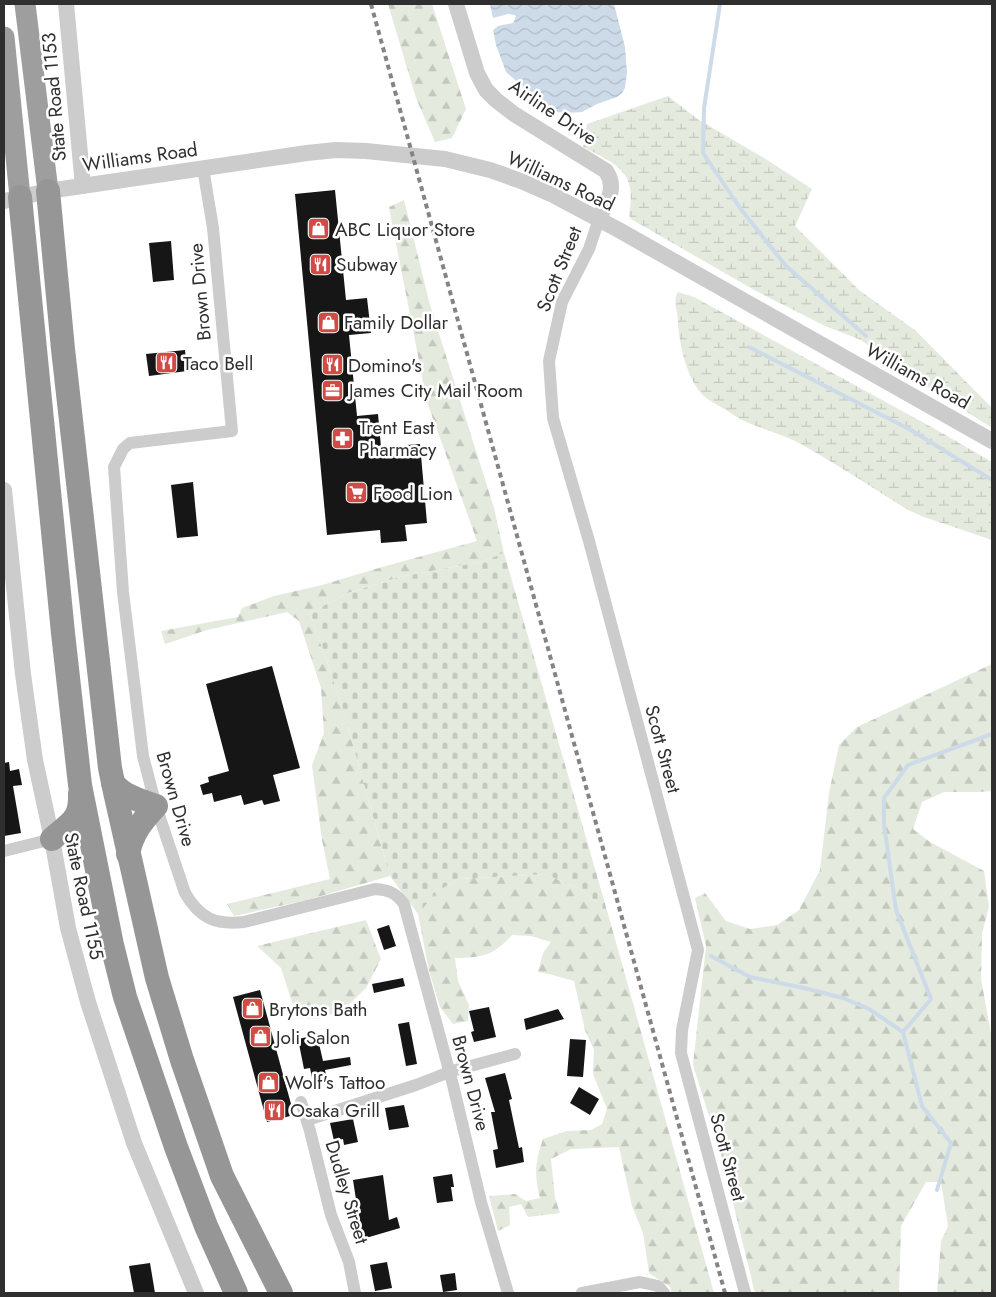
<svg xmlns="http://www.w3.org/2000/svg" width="996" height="1297" font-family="Jost,sans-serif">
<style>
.forest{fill:url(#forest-firs)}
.wetland{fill:url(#wetland-marsh)}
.cemetery{fill:url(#cemetery-stones)}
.water{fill:url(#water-waves)}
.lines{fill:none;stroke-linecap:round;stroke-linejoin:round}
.stream{stroke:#cddbe8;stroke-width:4}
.building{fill:#161616}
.minor{stroke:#ccc;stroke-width:12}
.tertiary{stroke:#ccc;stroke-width:16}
.trunk{stroke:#9e9e9e;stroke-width:21}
.motorway{stroke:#969696;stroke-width:24}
.rail{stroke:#848484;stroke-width:4;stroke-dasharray:5 4;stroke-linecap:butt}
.labels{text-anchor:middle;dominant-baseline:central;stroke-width:5;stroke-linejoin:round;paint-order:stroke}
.street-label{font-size:19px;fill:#2f2f2f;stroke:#fff}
.poi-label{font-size:19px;fill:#2f2f2f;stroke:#fff;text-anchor:start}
</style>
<defs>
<pattern id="forest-firs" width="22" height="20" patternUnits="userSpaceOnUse" patternTransform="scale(1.25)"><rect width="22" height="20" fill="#e4eade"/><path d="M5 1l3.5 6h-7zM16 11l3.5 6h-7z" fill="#c4c9bf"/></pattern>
<pattern id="wetland-marsh" width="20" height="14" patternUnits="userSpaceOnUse" patternTransform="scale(1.25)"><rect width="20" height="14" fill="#e4eade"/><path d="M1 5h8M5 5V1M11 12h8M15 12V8" fill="none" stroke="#c4c9bf"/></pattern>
<pattern id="cemetery-stones" width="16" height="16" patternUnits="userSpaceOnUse" patternTransform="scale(1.25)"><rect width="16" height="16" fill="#e4eade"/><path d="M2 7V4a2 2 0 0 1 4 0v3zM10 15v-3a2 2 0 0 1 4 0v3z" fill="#c4c9bf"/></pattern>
<pattern id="water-waves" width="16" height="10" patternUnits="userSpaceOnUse" patternTransform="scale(1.25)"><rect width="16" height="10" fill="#cddbe8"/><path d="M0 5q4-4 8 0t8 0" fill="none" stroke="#b0bcc7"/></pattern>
</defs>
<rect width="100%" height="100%" fill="#fff"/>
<g class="forest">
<path d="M388,4H432L466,109L452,138L435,142L416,98Z"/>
<path d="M404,200L430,305L494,508L504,553L480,562L400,577L348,593L310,613L340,699L390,876L307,900L234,916L227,904L330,879L322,840L312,765L324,733L321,688L299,621L287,612L207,630L165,644L161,631L238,617L242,608L274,596L322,585L382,567L477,541L427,402L389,207Z"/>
<path d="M992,664V791L979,792H944L922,802L913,829L930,842L984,871L989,907L982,933L981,979L992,1039V1293H937L941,1241L948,1226L941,1182H926L901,1226L899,1293H755L721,1154L693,1065L706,946L695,898L705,893L726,921L750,929L777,925L799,910L820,870L829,793L839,745L857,727Z"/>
<path d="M545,874L580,889L600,905L610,921L714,1293H672L670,1287L649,1273L643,1233L632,1206L619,1147L571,1149L551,1159L555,1198L560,1213L528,1217L521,1204L509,1207L510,1225L498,1231L489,1196L515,1194L526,1201L540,1198C534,1172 535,1164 543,1139L567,1131L591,1130L602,1124L607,1109L593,1074L594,1050L585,1030L574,981L549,974L538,972L543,953L551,942L531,936L512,935C493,956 483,957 455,958L458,981L469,1005L468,1021L453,1024L440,1007L429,971L418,914L438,891L459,879Z"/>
<path d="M366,920L381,959L366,988L344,1009L318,1019L297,1018L281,968L257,946Z"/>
</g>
<g class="wetland">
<path d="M668,96L699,120L764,158L812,189L795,226L859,290L916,331L992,408V428L896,367L861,340L825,326L756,291L631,219L629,215C637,171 618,165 583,147L587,124Z"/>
<path d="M678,292L694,297L935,429L992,462V540L924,517L908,510C871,487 834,462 795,441C778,433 759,428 742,420C734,416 727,410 719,406C713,402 706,399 701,393C686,376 679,343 678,321C678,311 672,302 678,292Z"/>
</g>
<path class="cemetery" d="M504,553L610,921L600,905L580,889L545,874L459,879L438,891L418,914L390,876L340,699L310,613L348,593L400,577L480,562Z"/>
<path class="water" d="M490,4H551L552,5L614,4L625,47L627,72L625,88L622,93L617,97L597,104L582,112L567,113L545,111L540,108L530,93L506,72L496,45L493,30L498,26L513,23L516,17L515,15L508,14L493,18Z"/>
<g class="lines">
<g class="stream">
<path d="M720,4L704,108L703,153L740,208L786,266L866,336"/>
<path d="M749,347L909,429L992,480"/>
<path d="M711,956L750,977L804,988L843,998L869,1009L903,1032"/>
<path d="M937,1190L951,1143L922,1106L903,1032L931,999L896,910L884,824V798L908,765L992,734"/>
</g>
</g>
<g class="building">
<path d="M335,190L346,300L367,298L371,333L349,335L357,416L378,414L381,447L420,444L427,523L405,525L407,541L381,543L380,530L327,535L295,194Z"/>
<path d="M171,241L174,280L153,282L149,243Z"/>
<path d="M185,350L187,371L149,376L146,354Z"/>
<path d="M193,482L198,536L177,538L171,485Z"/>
<path d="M272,666L300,768L273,775L280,801L264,805L262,800L244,805L241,795L214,802L212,793L203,795L200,785L209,782L208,777L229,771L206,684Z"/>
<path d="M9,762L10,771L19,769L22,785L13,786L21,833L4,836V763Z"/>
<path d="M389,925L396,946L384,950L377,929Z"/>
<path d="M403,978L405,986L374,993L372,984Z"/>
<path d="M260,990L294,1115L267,1122L233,997Z"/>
<path d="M489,1007L496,1037L474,1042L471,1032L474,1031L469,1011Z"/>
<path d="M558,1009L564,1019L526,1030L524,1019Z"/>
<path d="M409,1022L417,1064L406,1066L398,1024Z"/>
<path d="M317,1035L323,1061L350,1057L351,1065L325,1070L326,1075L312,1078L310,1068L304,1069L298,1039Z"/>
<path d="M570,1039L586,1040L583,1077L567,1076Z"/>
<path d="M505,1073L512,1099L509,1100L519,1148L522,1147L524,1162L496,1168L493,1150L498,1149L491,1112H495L485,1078Z"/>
<path d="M579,1087L599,1099L590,1115L570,1103Z"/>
<path d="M404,1105L409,1127L389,1130L385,1108Z"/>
<path d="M353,1119L358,1142L344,1145L343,1139L334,1141L330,1123Z"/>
<path d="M452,1174L454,1187H451L453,1201L437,1203L433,1177Z"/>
<path d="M383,1175L389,1220L397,1217L400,1228L359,1240L356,1230L353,1206H357L353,1180Z"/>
<path d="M387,1262L392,1288L375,1291L370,1265Z"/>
<path d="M150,1263L155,1293H134L129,1266Z"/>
<path d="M455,1273L457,1290L443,1292L440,1275Z"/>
</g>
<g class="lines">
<g class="minor">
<path d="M203,168L213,228L232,431L130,443L123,449L114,467L123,592L143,756L156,806L185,893C200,919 216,925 244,922L375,889C389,890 396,893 404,904L453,1085L481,1202L508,1293"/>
<path d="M599,219L589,249L562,302L549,361L553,418L589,541L698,950L682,1030L681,1053L745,1293"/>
<path d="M4,851L52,839"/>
<path d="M301,1102L310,1131L331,1215L349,1262L355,1293"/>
<path d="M307,1120L416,1085L452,1071L515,1054"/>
<path d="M582,1293L640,1282L658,1286L664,1293"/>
</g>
<g class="tertiary">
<path d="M66,4L83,186"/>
<path d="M456,4L477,73L486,90L496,100L514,114L606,171C618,189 606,202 599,219"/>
<path d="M4,201L48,191L307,153L336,150L366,151L445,159L490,170L521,181L553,195L617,229L992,441"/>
<path d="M4,490L23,674L35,760L52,839L68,928L88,1002L134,1143L196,1293"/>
</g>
<g class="trunk">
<path d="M25,4L48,191"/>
<path d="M4,37L20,197"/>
</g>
<g class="motorway">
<path d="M48,191L63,349L110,768L115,792L157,978L182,1060L222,1176L281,1293"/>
<path d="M20,197L63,633L80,785L112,945L125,997L176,1147L206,1226L236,1293"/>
<path d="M113,783C124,797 140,800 156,806C142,821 132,833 128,854"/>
<path d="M52,839C70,823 81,820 80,794"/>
</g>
<path class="rail" d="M371,4L725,1293"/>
</g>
<defs>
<symbol id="shop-square" viewBox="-11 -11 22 22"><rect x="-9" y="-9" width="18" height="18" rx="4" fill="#d14a46" stroke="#fff"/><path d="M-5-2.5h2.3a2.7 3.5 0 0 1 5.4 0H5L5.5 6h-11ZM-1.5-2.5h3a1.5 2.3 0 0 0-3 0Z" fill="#fff"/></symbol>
<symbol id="restaurant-square" viewBox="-11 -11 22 22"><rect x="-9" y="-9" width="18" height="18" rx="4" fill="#d14a46" stroke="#fff"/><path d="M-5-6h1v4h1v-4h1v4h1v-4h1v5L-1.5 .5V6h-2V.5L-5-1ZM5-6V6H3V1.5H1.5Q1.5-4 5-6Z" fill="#fff"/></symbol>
<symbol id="office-square" viewBox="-11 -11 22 22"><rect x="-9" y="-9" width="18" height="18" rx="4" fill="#d14a46" stroke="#fff"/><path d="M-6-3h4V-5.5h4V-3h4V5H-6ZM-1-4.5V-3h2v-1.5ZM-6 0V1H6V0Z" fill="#fff"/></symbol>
<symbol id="pharmacy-square" viewBox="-11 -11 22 22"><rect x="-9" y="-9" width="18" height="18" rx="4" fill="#d14a46" stroke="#fff"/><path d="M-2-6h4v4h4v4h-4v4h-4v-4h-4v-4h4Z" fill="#fff"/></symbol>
<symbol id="supermarket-square" viewBox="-11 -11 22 22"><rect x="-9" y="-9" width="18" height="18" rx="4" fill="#d14a46" stroke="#fff"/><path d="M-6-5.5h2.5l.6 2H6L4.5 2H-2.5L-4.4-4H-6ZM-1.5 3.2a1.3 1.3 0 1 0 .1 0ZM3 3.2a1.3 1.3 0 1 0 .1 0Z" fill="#fff"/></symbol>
</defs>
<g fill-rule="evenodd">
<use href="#shop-square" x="306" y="216" width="25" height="25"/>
<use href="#restaurant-square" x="308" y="252" width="25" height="25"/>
<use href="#shop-square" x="316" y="310" width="25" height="25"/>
<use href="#restaurant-square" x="154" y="350" width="25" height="25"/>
<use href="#restaurant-square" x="320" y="352" width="25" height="25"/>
<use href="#office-square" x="320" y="378" width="25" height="25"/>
<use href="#pharmacy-square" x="330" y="426" width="25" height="25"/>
<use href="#supermarket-square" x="344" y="480" width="25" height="25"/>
<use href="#shop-square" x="240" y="996" width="25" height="25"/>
<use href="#shop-square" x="248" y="1024" width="25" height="25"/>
<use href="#shop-square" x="256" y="1070" width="25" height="25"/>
<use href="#restaurant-square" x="262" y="1098" width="25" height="25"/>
</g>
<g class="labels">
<g class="street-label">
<text transform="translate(54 97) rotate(-95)">State Road 1153</text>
<text transform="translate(553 112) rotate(34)">Airline Drive</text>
<text transform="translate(140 157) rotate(-8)">Williams Road</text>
<text transform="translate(561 181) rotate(25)">Williams Road</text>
<text transform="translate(559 269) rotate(-68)">Scott Street</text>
<text transform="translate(200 292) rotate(-95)">Brown Drive</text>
<text transform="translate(918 376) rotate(29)">Williams Road</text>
<text transform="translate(663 749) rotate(75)">Scott Street</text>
<text transform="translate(176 799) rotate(74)">Brown Drive</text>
<text transform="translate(84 896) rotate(78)">State Road 1155</text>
<text transform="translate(471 1083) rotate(75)">Brown Drive</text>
<text transform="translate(728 1157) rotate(75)">Scott Street</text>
<text transform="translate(347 1192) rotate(73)">Dudley Street</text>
</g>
<g class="poi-label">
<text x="335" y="229">ABC Liquor Store</text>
<text x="336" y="264">Subway</text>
<text x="344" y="322">Family Dollar</text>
<text x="183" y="363">Taco Bell</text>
<text x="348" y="365">Domino's</text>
<text x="349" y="390">James City Mail Room</text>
<text x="359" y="427">Trent East<tspan x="359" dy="22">Pharmacy</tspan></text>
<text x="373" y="493">Food Lion</text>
<text x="269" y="1009">Brytons Bath</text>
<text x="276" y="1037">Joli Salon</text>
<text x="285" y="1082">Wolf's Tattoo</text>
<text x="290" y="1110">Osaka Grill</text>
</g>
</g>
<rect width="996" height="1297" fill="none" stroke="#2f2f2f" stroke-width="10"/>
</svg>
